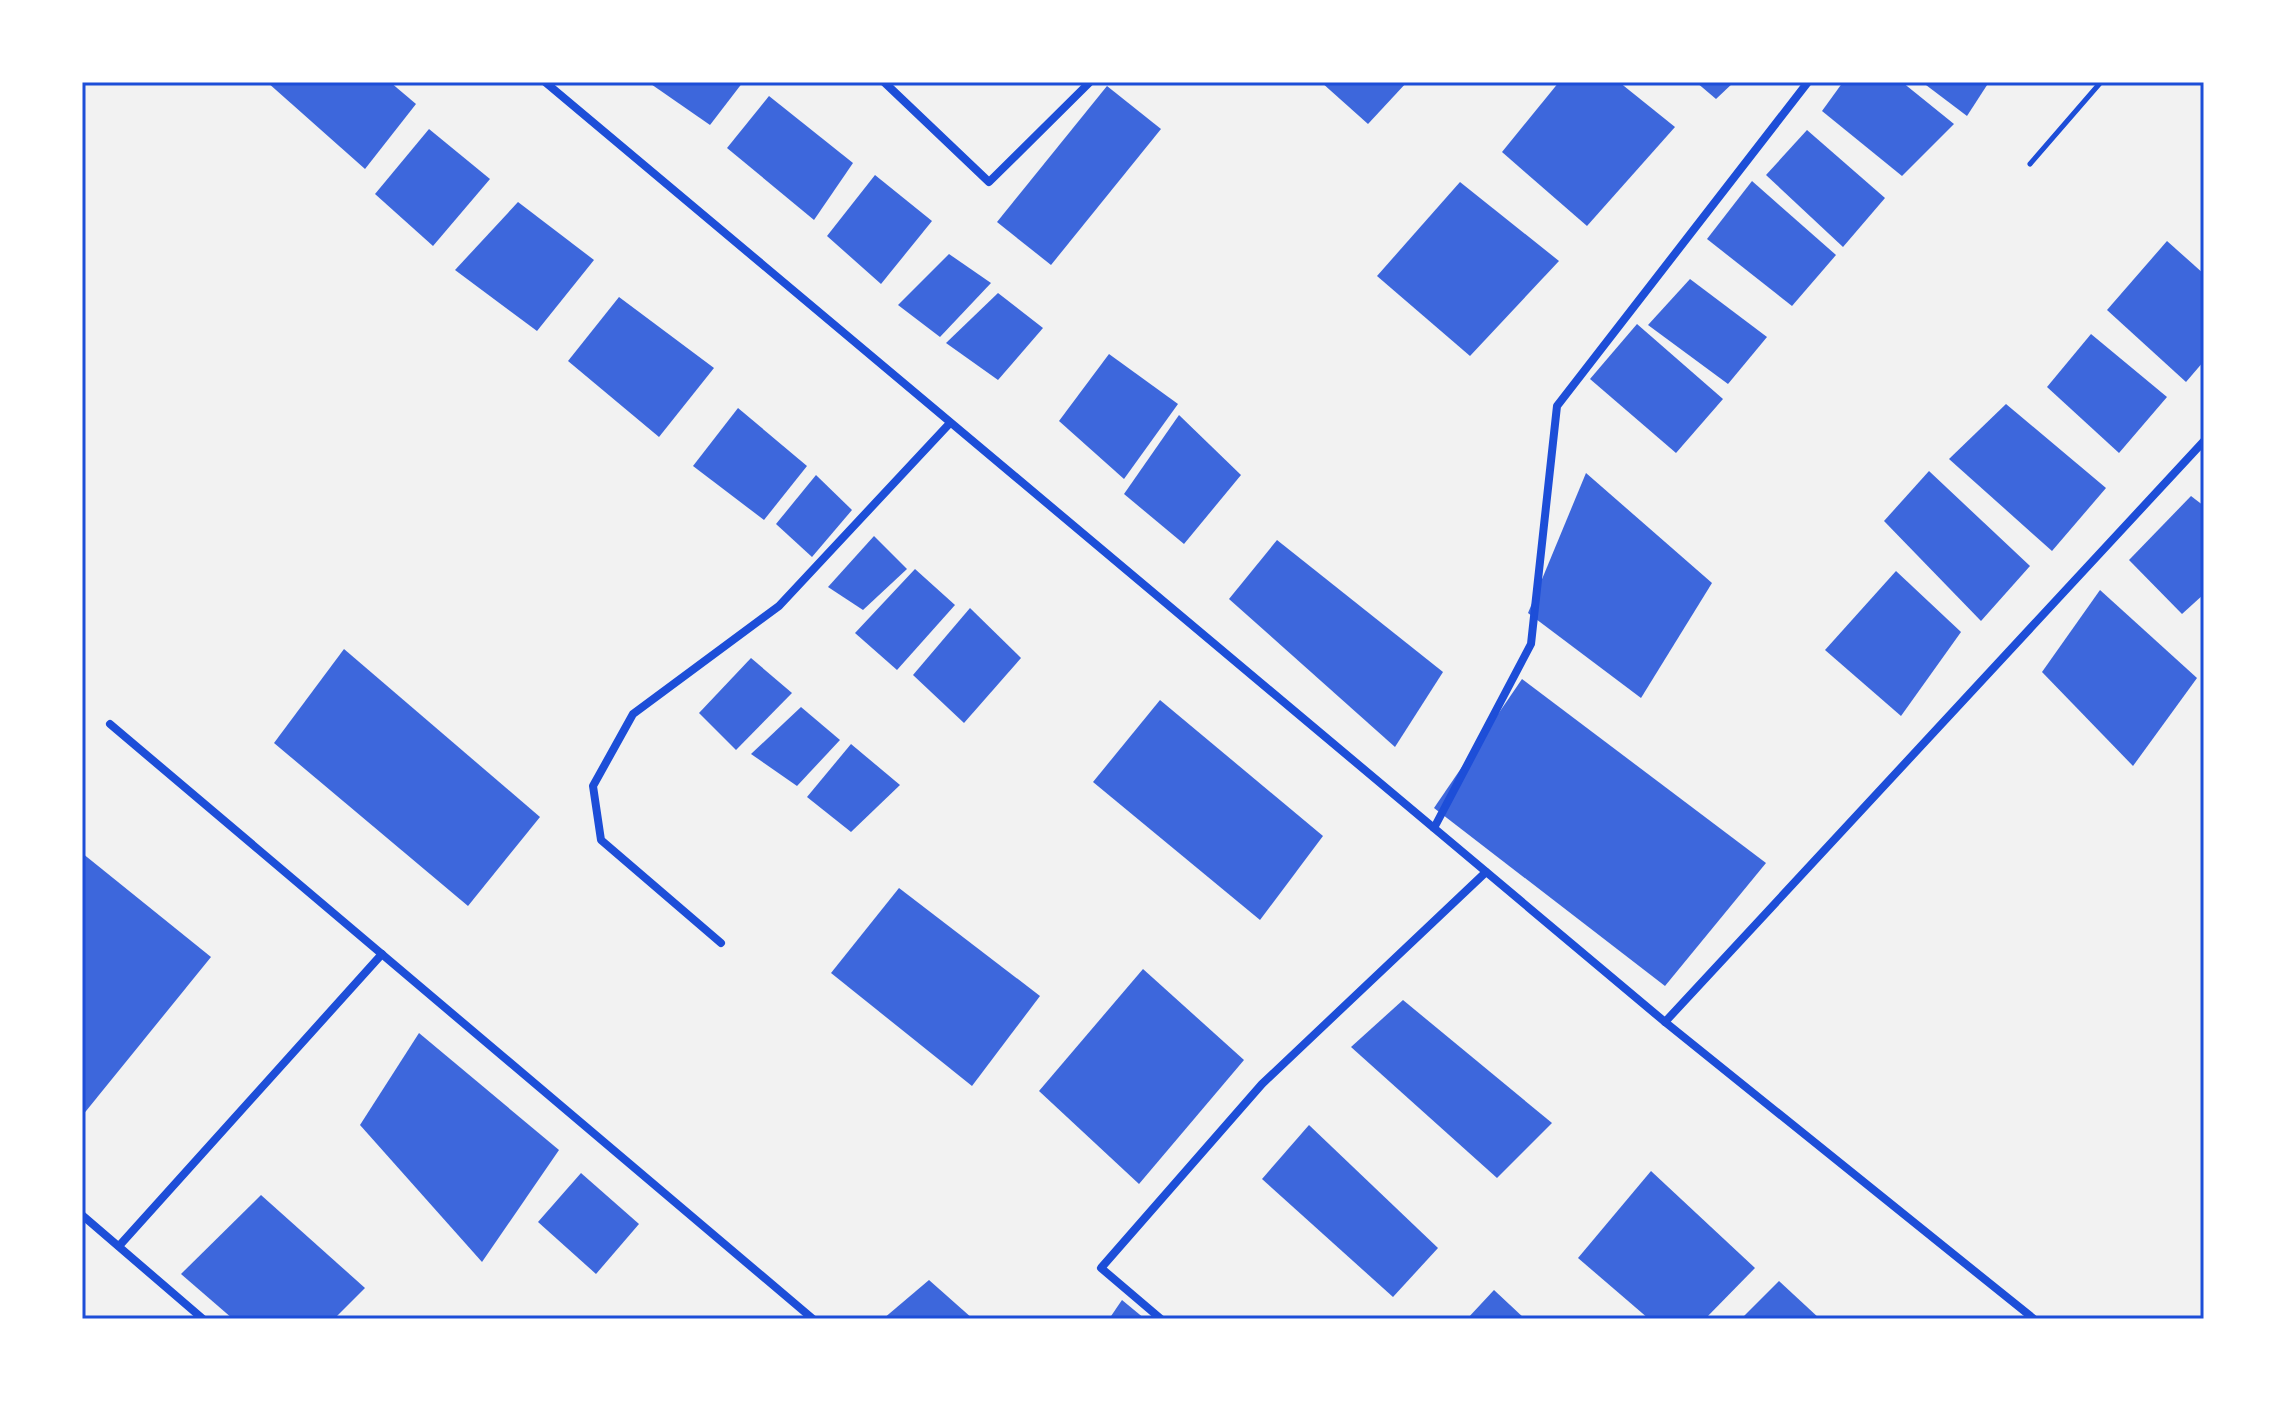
<svg xmlns="http://www.w3.org/2000/svg" width="2286" height="1401" font-family="'IBM Plex Sans',sans-serif">
<style>
.building{fill:#3d67dc}
.lines{fill:none;stroke-linecap:round;stroke-linejoin:round}
.path{stroke:#1d4ed8;stroke-width:5}
.minor{stroke:#1d4ed8;stroke-width:8}
.neatline{fill:none;stroke:#1d4ed8;stroke-width:3}
</style>
<rect width="100%" height="100%" fill="#f2f2f2"/>
<g class="building">
<path d="M267,82H390L416,104L365,169Z"/>
<path d="M648,82H743L710,125Z"/>
<path d="M1321,82H1407L1368,124Z"/>
<path d="M1559,82H1619L1675,127L1587,226L1502,152Z"/>
<path d="M1696,82H1734L1716,99Z"/>
<path d="M1843,82H1902L1954,124L1902,176L1822,111Z"/>
<path d="M1922,82H1989L1967,116Z"/>
<path d="M1107,86L1161,129L1051,265L997,222Z"/>
<path d="M769,96L853,163L814,220L727,148Z"/>
<path d="M429,129L490,179L433,246L375,194Z"/>
<path d="M1807,130L1885,198L1843,247L1766,175Z"/>
<path d="M875,175L932,221L881,284L827,236Z"/>
<path d="M1752,181L1836,255L1792,306L1707,239Z"/>
<path d="M1460,182L1559,261L1470,356L1377,276Z"/>
<path d="M518,202L594,260L537,331L455,270Z"/>
<path d="M2167,241L2204,274V361L2186,382L2107,310Z"/>
<path d="M949,254L991,283L940,337L898,305Z"/>
<path d="M1690,279L1767,337L1728,384L1648,325Z"/>
<path d="M998,293L1043,328L998,380L946,343Z"/>
<path d="M619,297L714,368L659,437L568,361Z"/>
<path d="M1637,324L1723,399L1676,453L1590,379Z"/>
<path d="M2091,334L2167,397L2119,453L2047,387Z"/>
<path d="M1109,354L1178,404L1124,479L1059,421Z"/>
<path d="M2006,404L2106,488L2052,551L1949,459Z"/>
<path d="M738,408L807,466L764,520L693,466Z"/>
<path d="M1179,415L1241,475L1184,544L1124,494Z"/>
<path d="M1929,471L2030,566L1981,621L1884,521Z"/>
<path d="M1586,473L1712,583L1641,698L1528,613Z"/>
<path d="M816,475L852,510L812,557L776,524Z"/>
<path d="M2191,496L2204,506V594L2182,614L2129,560Z"/>
<path d="M874,536L907,569L863,610L828,587Z"/>
<path d="M1277,540L1443,672L1395,747L1229,599Z"/>
<path d="M915,569L955,605L897,670L855,633Z"/>
<path d="M1896,571L1961,632L1901,716L1825,650Z"/>
<path d="M2100,590L2197,678L2133,766L2042,672Z"/>
<path d="M970,608L1021,658L964,723L913,675Z"/>
<path d="M344,649L540,817L468,906L274,743Z"/>
<path d="M751,658L792,693L736,750L699,713Z"/>
<path d="M1522,679L1766,863L1665,986L1434,808Z"/>
<path d="M1160,700L1323,836L1260,920L1093,782Z"/>
<path d="M801,707L840,740L797,786L751,754Z"/>
<path d="M851,744L900,785L851,832L807,797Z"/>
<path d="M82,853L211,957L82,1116Z"/>
<path d="M899,888L1040,996L972,1086L831,973Z"/>
<path d="M1143,969L1244,1060L1139,1184L1039,1091Z"/>
<path d="M1403,1000L1552,1123L1497,1178L1351,1047Z"/>
<path d="M419,1033L559,1150L482,1262L360,1125Z"/>
<path d="M1309,1125L1438,1248L1393,1297L1262,1179Z"/>
<path d="M1651,1171L1755,1268L1705,1319H1649L1578,1258Z"/>
<path d="M581,1173L639,1224L596,1274L538,1222Z"/>
<path d="M261,1195L365,1288L334,1319H233L181,1274Z"/>
<path d="M929,1280L973,1319H883Z"/>
<path d="M1779,1281L1820,1319H1741Z"/>
<path d="M1494,1290L1525,1319H1467Z"/>
<path d="M1122,1300L1145,1319H1109Z"/>
</g>
<g class="lines">
<path class="path" d="M2030,164L2101,82"/>
<g class="minor">
<path d="M545,82L1665,1022L2034,1319"/>
<path d="M884,82L989,182L1090,82"/>
<path d="M110,724L813,1319"/>
<path d="M1434,828L1531,644L1557,406L1808,82"/>
<path d="M721,943L601,840L593,786L633,714L779,606L950,423"/>
<path d="M1665,1022L2204,441"/>
<path d="M82,1215L203,1319"/>
<path d="M119,1246L382,954"/>
<path d="M1161,1319L1101,1268L1262,1084L1486,872"/>
</g>
</g>
<rect width="2286" height="1401" fill="none" stroke="#ffffff" stroke-width="168"/>
<rect x="84" y="84" width="2118" height="1233" class="neatline"/>
</svg>
